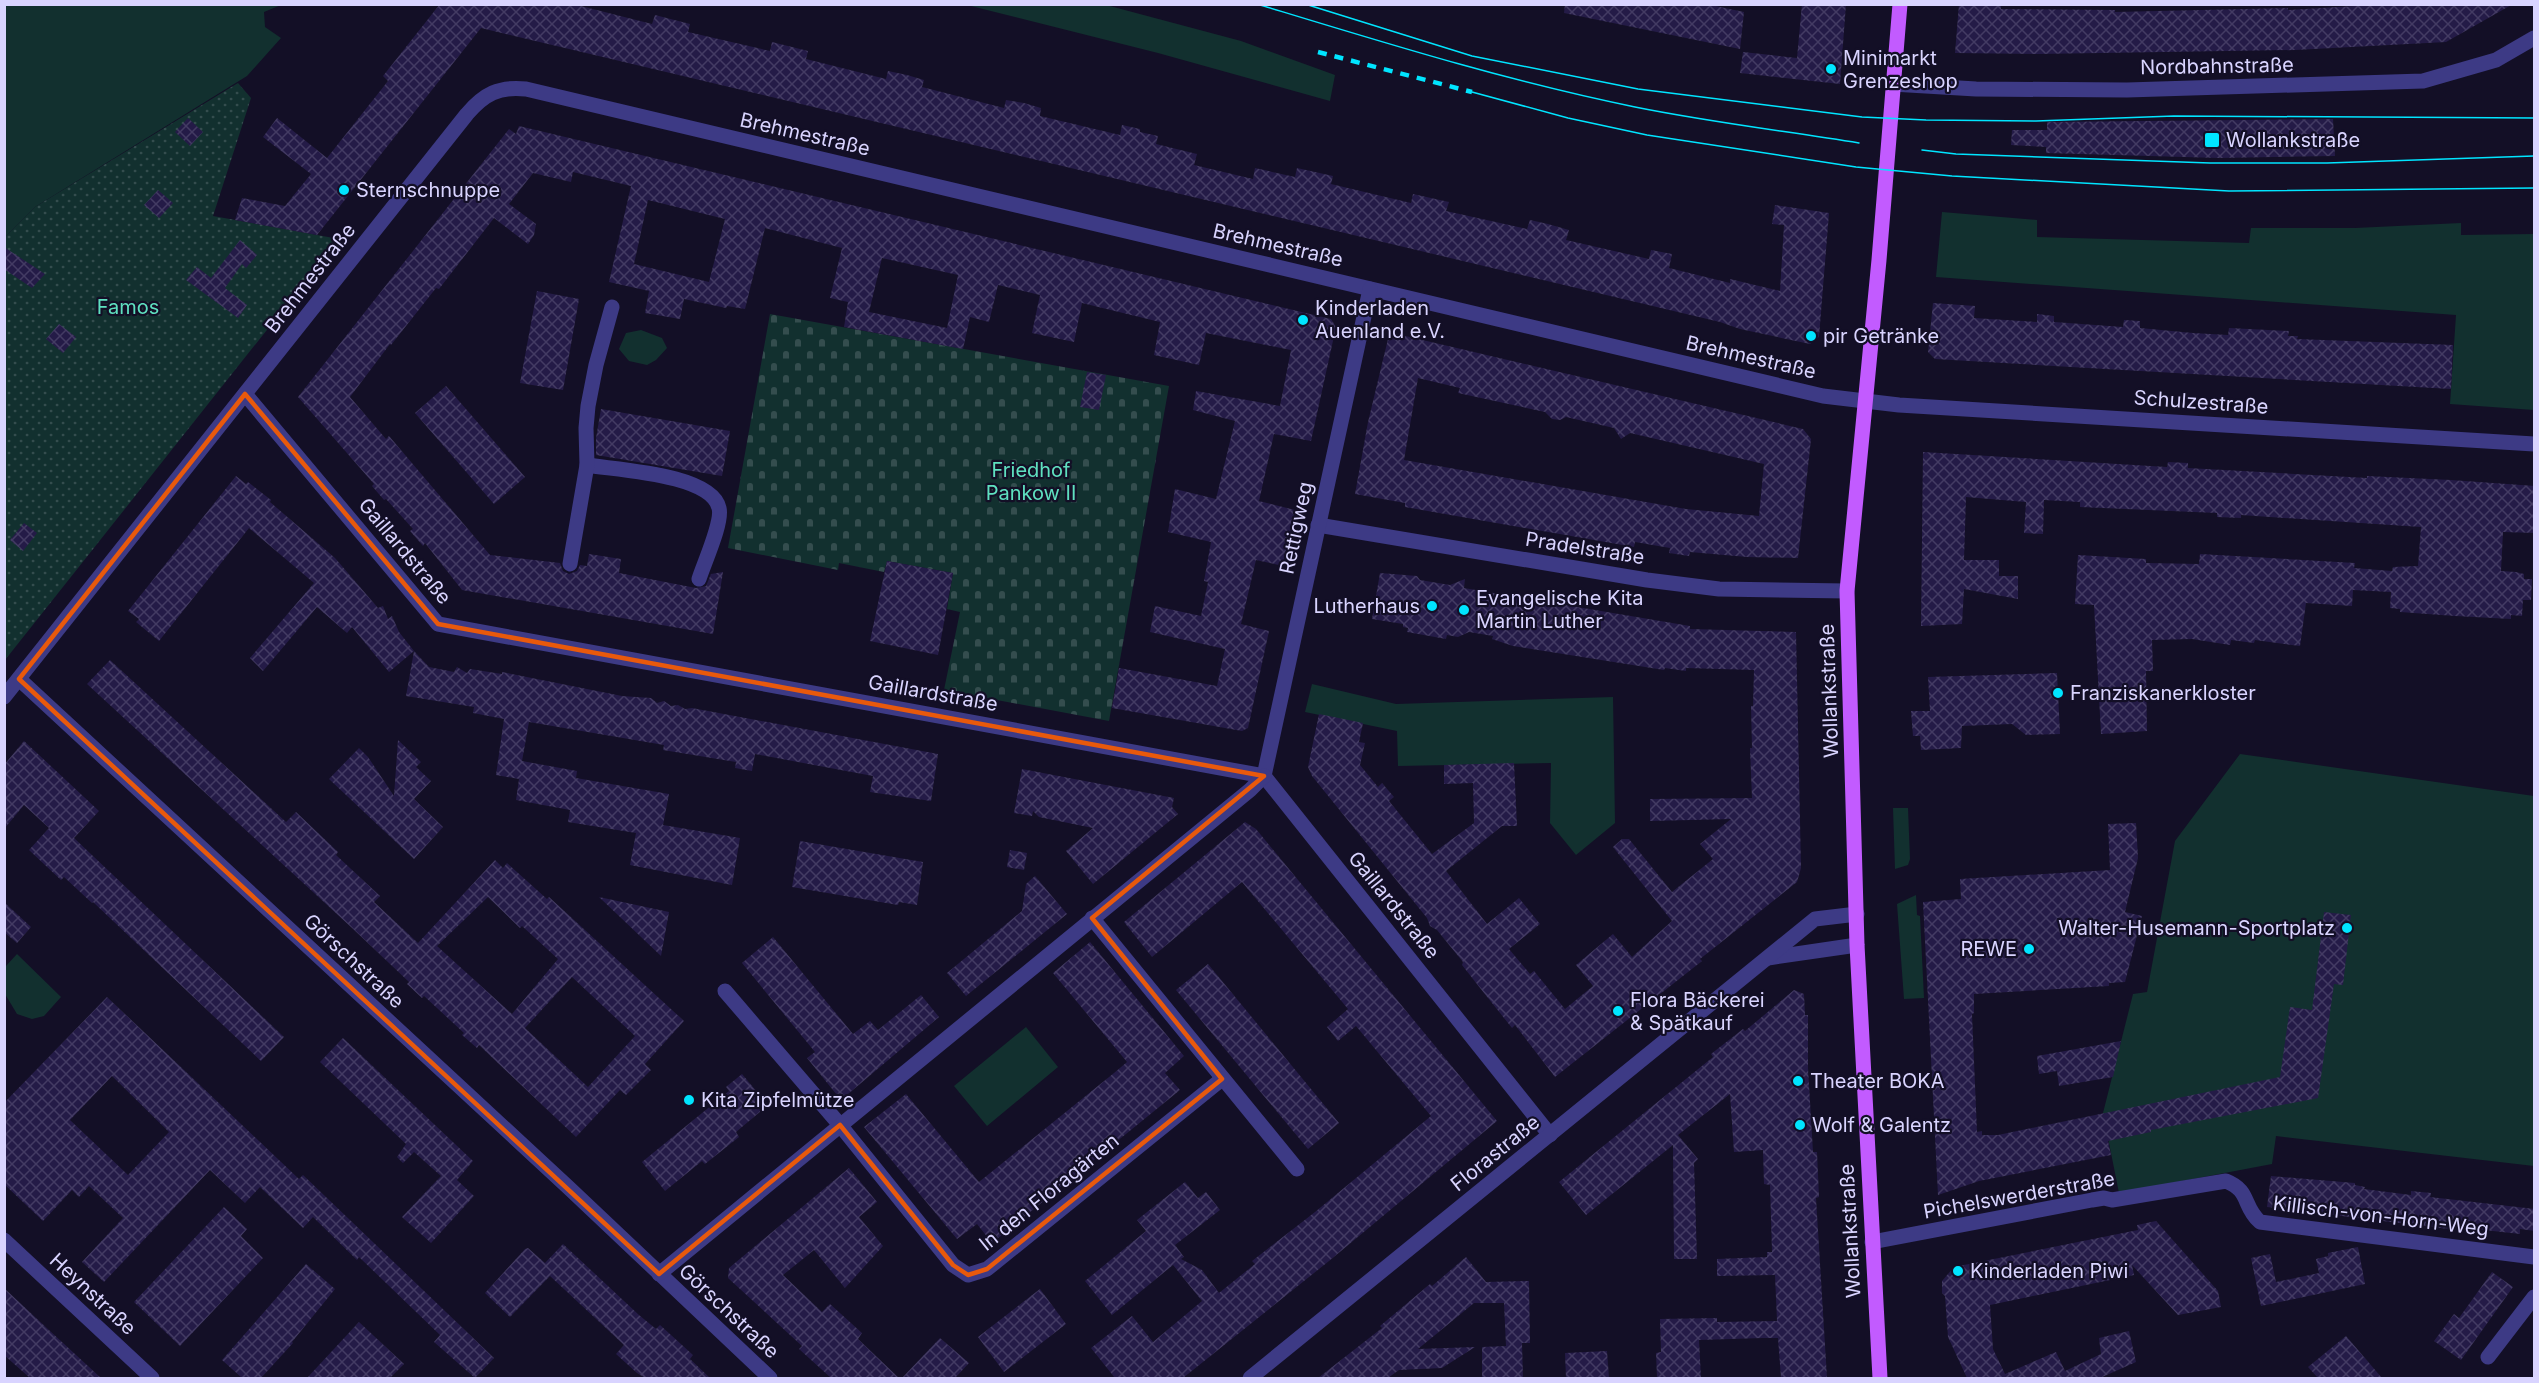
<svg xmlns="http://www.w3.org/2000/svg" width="2539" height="1383" font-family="Inter,sans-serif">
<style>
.green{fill:#12302f}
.cemetery{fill:url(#cemetery-stones)}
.garden{fill:url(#garden-dots)}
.building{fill:url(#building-cross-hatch);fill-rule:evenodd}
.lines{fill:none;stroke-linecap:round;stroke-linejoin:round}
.minor{stroke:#3d3a85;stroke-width:15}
.major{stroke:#c25bff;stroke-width:15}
.tram{stroke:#00e5ff;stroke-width:1.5}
.rail{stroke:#00e5ff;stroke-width:4.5;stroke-dasharray:9 8;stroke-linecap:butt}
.marked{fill:none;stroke:#e8590c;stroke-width:4.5;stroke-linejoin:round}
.poi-dot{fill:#00e5ff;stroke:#130f26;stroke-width:2}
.labels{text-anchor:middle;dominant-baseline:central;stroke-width:4.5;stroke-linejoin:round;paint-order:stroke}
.poi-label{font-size:20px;fill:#d9d4ff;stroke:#130f26;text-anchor:start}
.street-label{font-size:20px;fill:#d9d4ff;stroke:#130f26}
.park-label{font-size:20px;fill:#5fe0c0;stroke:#130f26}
</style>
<defs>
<pattern id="cemetery-stones" width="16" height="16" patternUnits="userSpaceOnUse" patternTransform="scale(1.5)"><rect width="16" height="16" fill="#12302f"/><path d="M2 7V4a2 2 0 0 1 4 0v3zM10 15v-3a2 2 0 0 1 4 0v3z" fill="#344d4e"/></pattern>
<pattern id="garden-dots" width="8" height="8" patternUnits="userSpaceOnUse" patternTransform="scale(1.5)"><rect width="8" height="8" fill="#12302f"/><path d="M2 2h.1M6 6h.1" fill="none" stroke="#344d4e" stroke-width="1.8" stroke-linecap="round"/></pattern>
<pattern id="building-cross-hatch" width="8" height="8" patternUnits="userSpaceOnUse" patternTransform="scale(1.5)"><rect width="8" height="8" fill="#241b47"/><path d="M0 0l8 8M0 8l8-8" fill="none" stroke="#433b63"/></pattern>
</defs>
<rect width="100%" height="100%" fill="#130f26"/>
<g class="green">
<path d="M5,5H281L264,12L265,27L281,38L247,76L35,207L5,237Z"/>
<path d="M967,5H1106L1241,41L1335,75L1330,101L1158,53Z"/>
<path d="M1942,212L2037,220V237L2249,243L2251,228H2355L2461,223V235L2534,234V410L2450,404L2456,315L1936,277Z"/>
<path d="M641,330L662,338L667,348L656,360L647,365L629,361L619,349L626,333Z"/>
<path d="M1312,684L1396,704L1613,697L1615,823L1576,855L1550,823L1551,763L1398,766L1397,731L1305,712Z"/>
<path d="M2240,754L2534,796V1166L2276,1136L2272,1164L2119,1193L2103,1113L2133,994L2147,992L2175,841Z"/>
<path d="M1893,808H1908L1910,859L1908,865L1895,869Z"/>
<path d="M1916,895L1917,915L1920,916L1924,998L1904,999L1897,904Z"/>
<path d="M17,954L61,997L44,1016L32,1019L17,1014L5,994L6,966Z"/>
<path d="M1026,1027L1058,1067L987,1126L954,1086Z"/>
</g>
<path class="cemetery" d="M770,314L1169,386L1109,721L944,690L960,612L947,609L953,573L887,561L884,572L839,563L838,570L728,548Z"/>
<path class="garden" d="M238,83L251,98L213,216L339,239L5,660V237L35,207Z"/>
<g class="building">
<path d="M440,4H573L652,24L655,15L690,24L688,32L770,51L772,42L808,51L806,59L886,79L888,71L907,75L924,80L922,87L1004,108L1006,100L1024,103L1041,108L1040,116L1120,135L1122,125L1140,129V132L1158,136L1156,144L1197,154L1194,165L1253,179L1255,168L1295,177L1297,168L1333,176L1331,184L1411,203L1413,194L1449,202L1446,211L1527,229L1530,220L1548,224L1569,230L1566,240L1649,259L1651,250L1672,254L1669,268L1730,283V279L1780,291L1784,225L1772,224L1775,205L1829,213L1819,337L1810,344L1740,329L1720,322L481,28L317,235L235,220L242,198L285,206L311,174L263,137L277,118L327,158L388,81L383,76Z"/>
<path d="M1565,4H1706L1744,12L1740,49L1564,13Z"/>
<path d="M1802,4H1846L1840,84L1740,73L1743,52L1797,58Z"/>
<path d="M1959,4H2001V9L2115,10V12L2288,8V10L2389,4H2513L2446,42L2295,50L2039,54L1955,53Z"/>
<path d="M188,118L203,132L190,146L175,132Z"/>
<path d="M2333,119L2335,156L2219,158L2046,153V147L2011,145L2012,130H2047V122Z"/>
<path d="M519,126L1331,319L1336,327L1311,441L1274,434L1259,501L1295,510L1283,566L1256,560L1241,624L1269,631L1248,728L1242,731L1112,708L1119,668L1217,686L1225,649L1150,632L1155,606L1201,616L1208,582L1204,581L1211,542L1168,532L1175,489L1216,499L1235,421L1193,410L1196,391L1280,406L1291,350L1206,333L1199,365L1154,355L1160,322L1082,303L1074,342L1032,333L1040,295L998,285L989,322L970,317L963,349L844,327L848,302L830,298L842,248L765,228L745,309L727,306L726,308L684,299L680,319L645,313L649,291L609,282L631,186L573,172L571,182L533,173L509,204L536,224L534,235L528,244L494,218L439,289L436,288L391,345L390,344L350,397L386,439L389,436L490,555L560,563L563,571L569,574L577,571L580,565L587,566L589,554L621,559L619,573L696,588L706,586L711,574L723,572L713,634L462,590L425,543L423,546L410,531L413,529L386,499L384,500L372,486L374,484L298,397L509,129L516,134ZM648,200L725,219L709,282L634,264ZM882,258L958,275L947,328L869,312Z"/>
<path d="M158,190L173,203L159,218L144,205Z"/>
<path d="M240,240L257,255L246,268L242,264L225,288L247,305L238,318L186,280L197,267L211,278Z"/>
<path d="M4,247L45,274L32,288L4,269Z"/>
<path d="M537,291L579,299L563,390L520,383Z"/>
<path d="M1933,303L1975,306L1974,318L2037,322V314L2054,316V322L2123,327L2124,320L2140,321V328L2193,333L2228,335L2229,328L2289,331L2288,336H2298L2297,339L2453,345L2451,389L1935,359L1928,352Z"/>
<path d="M59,324L76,337L63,353L46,339Z"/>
<path d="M1397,334L1803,429L1811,439L1798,558L1747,557L1690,552L1689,556L1669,553L1670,548L1635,542L1634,547L1405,507V503L1355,494L1368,422L1388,339ZM1418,378L1460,388L1458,393L1545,412L1552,419L1560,420L1566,417L1614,428L1621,439L1630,433L1764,464L1759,516L1686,509L1404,460Z"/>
<path d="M1087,372L1106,375L1099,410L1080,407Z"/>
<path d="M446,386L525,477L494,504L415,413Z"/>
<path d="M601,409L730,431L722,476L596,455V438Z"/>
<path d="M1923,452L2167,467L2168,462L2188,463V468L2367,478V476L2451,480L2535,486V533L2503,532L2501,571L2516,572L2524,574V579H2532L2531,600H2523L2522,616L2511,615V619L2455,616L2400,612V609L2390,608L2391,592L2353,590L2352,606L2306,603L2300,646L2255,640L2254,643L2231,640L2230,645L2192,639L2152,640L2153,671H2146L2147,731L2101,734L2094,605L2075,604L2078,555L2146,559V563L2199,564L2200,554L2355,563L2354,568L2392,571L2393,567L2418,566L2421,527L2241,515V518L2217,517V513L2080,507V502L2044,500L2043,534L2024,533L2026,502L1966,497L1964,560H1999V576H2018V599L1964,589L1962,624L1921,626Z"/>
<path d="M236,476L246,484L248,482L271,500L270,502L335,558L378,608L383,606L388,619L392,616L399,632L414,651L389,672L352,627L347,633L317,607L263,671L250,658L314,583L249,528L159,641L136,622L139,619L128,611Z"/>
<path d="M24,523L37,533L23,551L10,540Z"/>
<path d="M887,561L953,573L938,655L870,641Z"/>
<path d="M1380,573L1417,576L1420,580L1450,585L1465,579L1464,588L1690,626V629L1796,632L1801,868L1797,882L1700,959L1702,961L1555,1077L1515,1025L1512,1028L1484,993L1462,965L1463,962L1437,930L1430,926L1427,918L1312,776L1308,767L1319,714L1363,723L1359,742L1365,743L1360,765L1378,787L1382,783L1394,797L1389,801L1432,854L1474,823L1473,783L1444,784V765L1514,763L1517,826H1502L1446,871L1487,924L1519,898L1540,924L1509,949L1530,974L1534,971L1565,1009L1593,986L1576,965L1613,934L1632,957L1672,921L1613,847L1622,839H1629L1672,892L1713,859L1700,844L1731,819L1650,821V799L1752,798L1750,748H1752L1751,706H1753L1754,670L1686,668V671L1665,668L1664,670L1513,646L1492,639L1493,636L1469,632L1458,637L1447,635L1446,639L1407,632L1408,628L1403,627V624L1372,619Z"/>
<path d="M414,651L429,667L454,672L457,667L467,673L470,669L502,674V672L622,696L651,698L657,703L664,701L671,706L678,705L685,709L692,708L938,754L931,801L870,792L873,776L755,754L752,771L735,768L736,762L663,750L664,745L529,722L522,761L577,771L576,778L669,794L663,825L740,838L732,885L630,865L636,833L568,822L570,810L516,800L519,779L496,775L504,719L473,713L474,707L406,696Z"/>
<path d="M110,660L286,822L296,812L338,852L336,855L380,896L374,902L418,943L495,860L503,868L507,863L547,899L549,897L684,1021L645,1064L651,1070L626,1095L620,1090L576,1137L479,1045L477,1048L462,1035L464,1033L424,996L422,998L407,984L409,982L351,927L87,684ZM488,897L520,928L522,926L558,959L512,1014L437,946ZM572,977L635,1036L588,1087L525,1028Z"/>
<path d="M2057,673L2060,734L2026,735L2012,724L1962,726L1961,748L1921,750L1920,736H1913L1911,711H1930L1928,677Z"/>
<path d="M398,740L421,762L416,767L431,781L414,799L443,827L414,859L329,779L359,748L368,757L394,796Z"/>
<path d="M24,741L99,811L74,838L284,1037L261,1061L93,902L92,903L64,877L61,880L29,850L49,828L24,805L4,829V765Z"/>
<path d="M1022,769L1174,798L1172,807L1178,814L1093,884L1066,851L1093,828L1039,817L1033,811L1032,816L1014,813Z"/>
<path d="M1245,822L1256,829L1497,1121L1329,1261L1183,1378H1115L1091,1348L1132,1316L1153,1342L1202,1301L1173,1265L1112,1315L1085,1281L1146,1231L1137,1220L1185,1182L1198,1198L1206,1192L1220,1210L1175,1245L1184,1257L1181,1259L1202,1270L1219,1293L1255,1264L1252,1261L1315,1212L1431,1116L1356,1026L1338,1041L1327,1027L1348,1009L1242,882L1152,957L1124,922Z"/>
<path d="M2136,823L2138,858L2125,912L2142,916L2125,982L2109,983V986L1974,994V1013L1972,1014L1977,1132L1982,1131V1135H1998L2280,1077L2290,1007L2312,1010L2324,912L2351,915L2343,985L2334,984L2318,1098L2151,1130V1132L2108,1141L2111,1155L1979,1181L1938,1195L1923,902L1961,899L1960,879L2110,870L2108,824Z"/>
<path d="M800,841L923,862L917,905L899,902L898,905L792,887Z"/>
<path d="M1010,850L1027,853L1024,870L1007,867Z"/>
<path d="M1035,876L1067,914L966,996L947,973L1022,911L1026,884Z"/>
<path d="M599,897L669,912L661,956Z"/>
<path d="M4,902L31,927L17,943L4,932Z"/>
<path d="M773,937L853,1034L870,1021L878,1030L921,995L939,1017L841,1100L807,1058L815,1052L742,963Z"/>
<path d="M1090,942L1184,1056L1165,1073L1180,1090L992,1243L977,1224L957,1239L864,1127L906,1094L979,1182L1114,1073L1127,1062L1053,973Z"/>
<path d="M1208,964L1339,1123L1308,1149L1176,990Z"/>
<path d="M1794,990L1804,994L1805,1015H1808V1068L1813,1152H1817L1819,1197L1816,1198L1827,1378H1781L1778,1338H1762L1699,1340L1701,1378H1657L1656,1353L1661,1352L1660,1319L1717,1318V1322L1777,1321L1775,1275L1717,1276V1259L1767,1257V1252H1772L1770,1185L1764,1184L1763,1150L1734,1152L1730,1094L1678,1135L1698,1159L1694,1163L1697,1259H1674L1673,1145L1586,1215L1559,1182L1713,1057L1711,1054L1743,1029L1745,1031Z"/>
<path d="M107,997L299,1179L303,1175L494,1358L475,1378L434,1342L440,1335L359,1257L357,1260L313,1217L303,1228L260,1187L245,1203L210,1170L104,1282L82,1262L123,1218L89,1186L79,1197L72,1190L43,1221L4,1184V1103ZM112,1076L169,1132L128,1175L70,1120Z"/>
<path d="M343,1038L473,1161L457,1180L474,1196L431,1243L402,1217L441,1176L414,1152L403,1163L397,1157L406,1144L320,1062Z"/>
<path d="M2121,1041L2113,1077L2059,1086L2057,1071L2039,1074L2037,1056Z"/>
<path d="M742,1074L768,1105L736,1132L739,1137L705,1164L702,1161L665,1191L642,1162L729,1091L726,1087Z"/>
<path d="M849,1168L877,1202L859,1217L883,1246L845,1288L814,1250L783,1275L822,1312L830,1304L862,1333L858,1339L899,1378H831L799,1349L802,1346L728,1278L729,1268Z"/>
<path d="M2271,1176L2355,1183V1185L2365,1187L2364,1189L2411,1195V1191L2431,1193L2430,1197L2535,1209V1231L2520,1229V1234L2457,1227V1230L2267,1207Z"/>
<path d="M224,1207L247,1229L241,1236L263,1258L180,1346L134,1302Z"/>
<path d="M2156,1221L2218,1291L2221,1307L2178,1315L2132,1265L2134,1275L1990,1305L1993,1349L2005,1374L2056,1352L2065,1371L2101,1354L2099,1338L2129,1331L2136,1362L2100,1378H1967L1948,1337L1945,1296L1942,1293V1281L1954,1267L2138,1230L2137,1225Z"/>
<path d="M563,1244L639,1315L656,1329L660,1325L693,1355L690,1359L710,1378H645L637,1373L616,1354L624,1345L550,1276L510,1317L485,1293L525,1249L528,1248L545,1263Z"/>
<path d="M2358,1247L2365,1284L2261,1306L2251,1258L2270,1254L2276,1282L2319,1273L2316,1259L2328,1256V1253Z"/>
<path d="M1466,1257L1486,1282L1529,1281L1530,1343H1522L1523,1378H1482V1347L1506,1346L1504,1303H1474L1418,1349L1475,1347L1442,1368L1399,1370L1388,1378H1318L1382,1328L1380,1326L1430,1284L1432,1286Z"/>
<path d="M306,1264L335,1289L292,1342L293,1343L261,1378H242L222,1360Z"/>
<path d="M2492,1272L2513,1287L2461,1360L2434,1341L2454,1314L2459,1318Z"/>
<path d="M4,1288L50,1331L101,1378H30L4,1355Z"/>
<path d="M1040,1289L1066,1324L1004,1372L978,1337Z"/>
<path d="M359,1322L404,1364L390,1378H307Z"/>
<path d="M2346,1336L2382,1378H2318L2308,1367Z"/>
<path d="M940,1338L969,1363L955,1378H902Z"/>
<path d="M1607,1351L1609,1378H1566L1565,1353Z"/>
</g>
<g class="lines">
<g class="minor">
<path d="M1892,84L1976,89L2127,90L2423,81L2496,60L2534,38"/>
<path d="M245,394L438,624L1264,776L1550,1135"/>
<path d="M587,465C617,470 711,474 719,508C723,522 704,563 699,579"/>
<path d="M1318,525L1647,580L1719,589L1847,591"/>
<path d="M570,564L587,465L586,428L588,406L596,365L612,307"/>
<path d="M19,679L569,1188L770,1378"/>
<path d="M4,697L467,114C484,94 499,86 526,89L1823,396L1899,405L2534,444"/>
<path d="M1264,776L1370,289"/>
<path d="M1092,918L1297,1169"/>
<path d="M1768,958L1857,945"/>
<path d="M725,991L840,1125L953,1265L968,1275L987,1269L1222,1079"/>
<path d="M4,1240L152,1378"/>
<path d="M1872,1242L2092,1200L2104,1198L2112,1200L2226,1181C2251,1191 2242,1206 2260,1222L2534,1257"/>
<path d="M659,1274L1250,790L1264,776"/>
<path d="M2488,1357L2534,1297"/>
<path d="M1250,1378L1815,919L1857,914"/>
</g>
<path class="major" d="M1880,1378L1857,945L1847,591L1879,260L1900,4"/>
<g class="tram">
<path d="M1257,4C1382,42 1507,81 1635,107C1709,122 1785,131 1859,143"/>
<path d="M1305,4L1472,56L1638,89L1862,117L1926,120L2036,121L2174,116L2534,118"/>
<path d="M1472,92L1568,118L1647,135L1856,167L1952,176L2229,191L2534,188"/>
<path d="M1922,150L1956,154L2210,163H2327L2534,156"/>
</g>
<path class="rail" d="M1318,52L1472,92"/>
</g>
<path class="marked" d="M245,394L438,624L1264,776L1092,918L1222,1079L987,1269L968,1275L953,1265L840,1125L659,1274L19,679Z"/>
<g class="poi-dot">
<circle cx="1831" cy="69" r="6"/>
<rect x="2204" y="132" width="16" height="16" rx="3"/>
<circle cx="344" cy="190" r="6"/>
<circle cx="1303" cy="320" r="6"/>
<circle cx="1811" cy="336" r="6"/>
<circle cx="1432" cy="606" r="6"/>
<circle cx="1464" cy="610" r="6"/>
<circle cx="2058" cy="693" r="6"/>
<circle cx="2347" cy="928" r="6"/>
<circle cx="2029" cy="949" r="6"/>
<circle cx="1618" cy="1011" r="6"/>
<circle cx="1798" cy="1081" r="6"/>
<circle cx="689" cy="1100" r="6"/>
<circle cx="1800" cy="1125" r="6"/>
<circle cx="1958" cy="1271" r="6"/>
</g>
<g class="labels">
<g class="poi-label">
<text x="1843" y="58">Minimarkt<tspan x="1843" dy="23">Grenzeshop</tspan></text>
<text x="2226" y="140">Wollankstraße</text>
<text x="356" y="190">Sternschnuppe</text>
<text x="1315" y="308">Kinderladen<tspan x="1315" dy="23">Auenland e.V.</tspan></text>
<text x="1823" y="336">pir Getränke</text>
<text x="1476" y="598">Evangelische Kita<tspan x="1476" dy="23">Martin Luther</tspan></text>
<text x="1420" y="606" text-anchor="end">Lutherhaus</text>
<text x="2070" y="693">Franziskanerkloster</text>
<text x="2335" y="928" text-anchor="end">Walter-Husemann-Sportplatz</text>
<text x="2017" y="949" text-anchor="end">REWE</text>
<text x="1630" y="1000">Flora Bäckerei<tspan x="1630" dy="23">&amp; Spätkauf</tspan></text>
<text x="1810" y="1081">Theater BOKA</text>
<text x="701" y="1100">Kita Zipfelmütze</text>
<text x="1812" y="1125">Wolf &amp; Galentz</text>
<text x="1970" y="1271">Kinderladen Piwi</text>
</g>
<g class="street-label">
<text transform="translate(2217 66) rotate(-1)">Nordbahnstraße</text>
<text transform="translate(805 134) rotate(13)">Brehmestraße</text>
<text transform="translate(1278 245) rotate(13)">Brehmestraße</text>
<text transform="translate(310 278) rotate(-52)">Brehmestraße</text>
<text transform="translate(1751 357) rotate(13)">Brehmestraße</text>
<text transform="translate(2201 402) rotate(4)">Schulzestraße</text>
<text transform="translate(1296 528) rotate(-78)">Rettigweg</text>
<text transform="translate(1585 548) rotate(9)">Pradelstraße</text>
<text transform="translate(405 551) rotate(50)">Gaillardstraße</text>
<text transform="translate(1829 691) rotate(-92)">Wollankstraße</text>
<text transform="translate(933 693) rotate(10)">Gaillardstraße</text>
<text transform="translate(1394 905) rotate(51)">Gaillardstraße</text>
<text transform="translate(354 961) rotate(43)">Görschstraße</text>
<text transform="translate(1495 1153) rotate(-39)">Florastraße</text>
<text transform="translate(1049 1192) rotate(-39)">In den Floragärten</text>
<text transform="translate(2019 1195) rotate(-10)">Pichelswerderstraße</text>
<text transform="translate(2381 1216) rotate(7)">Killisch-von-Horn-Weg</text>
<text transform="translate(1850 1231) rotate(-93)">Wollankstraße</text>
<text transform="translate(93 1294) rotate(43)">Heynstraße</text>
<text transform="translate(729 1311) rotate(43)">Görschstraße</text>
</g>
<g class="park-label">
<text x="128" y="307">Famos</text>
<text x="1031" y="470">Friedhof<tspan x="1031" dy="23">Pankow II</tspan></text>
</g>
</g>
<rect width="2539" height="1383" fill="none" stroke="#d9d4ff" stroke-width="12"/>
</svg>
